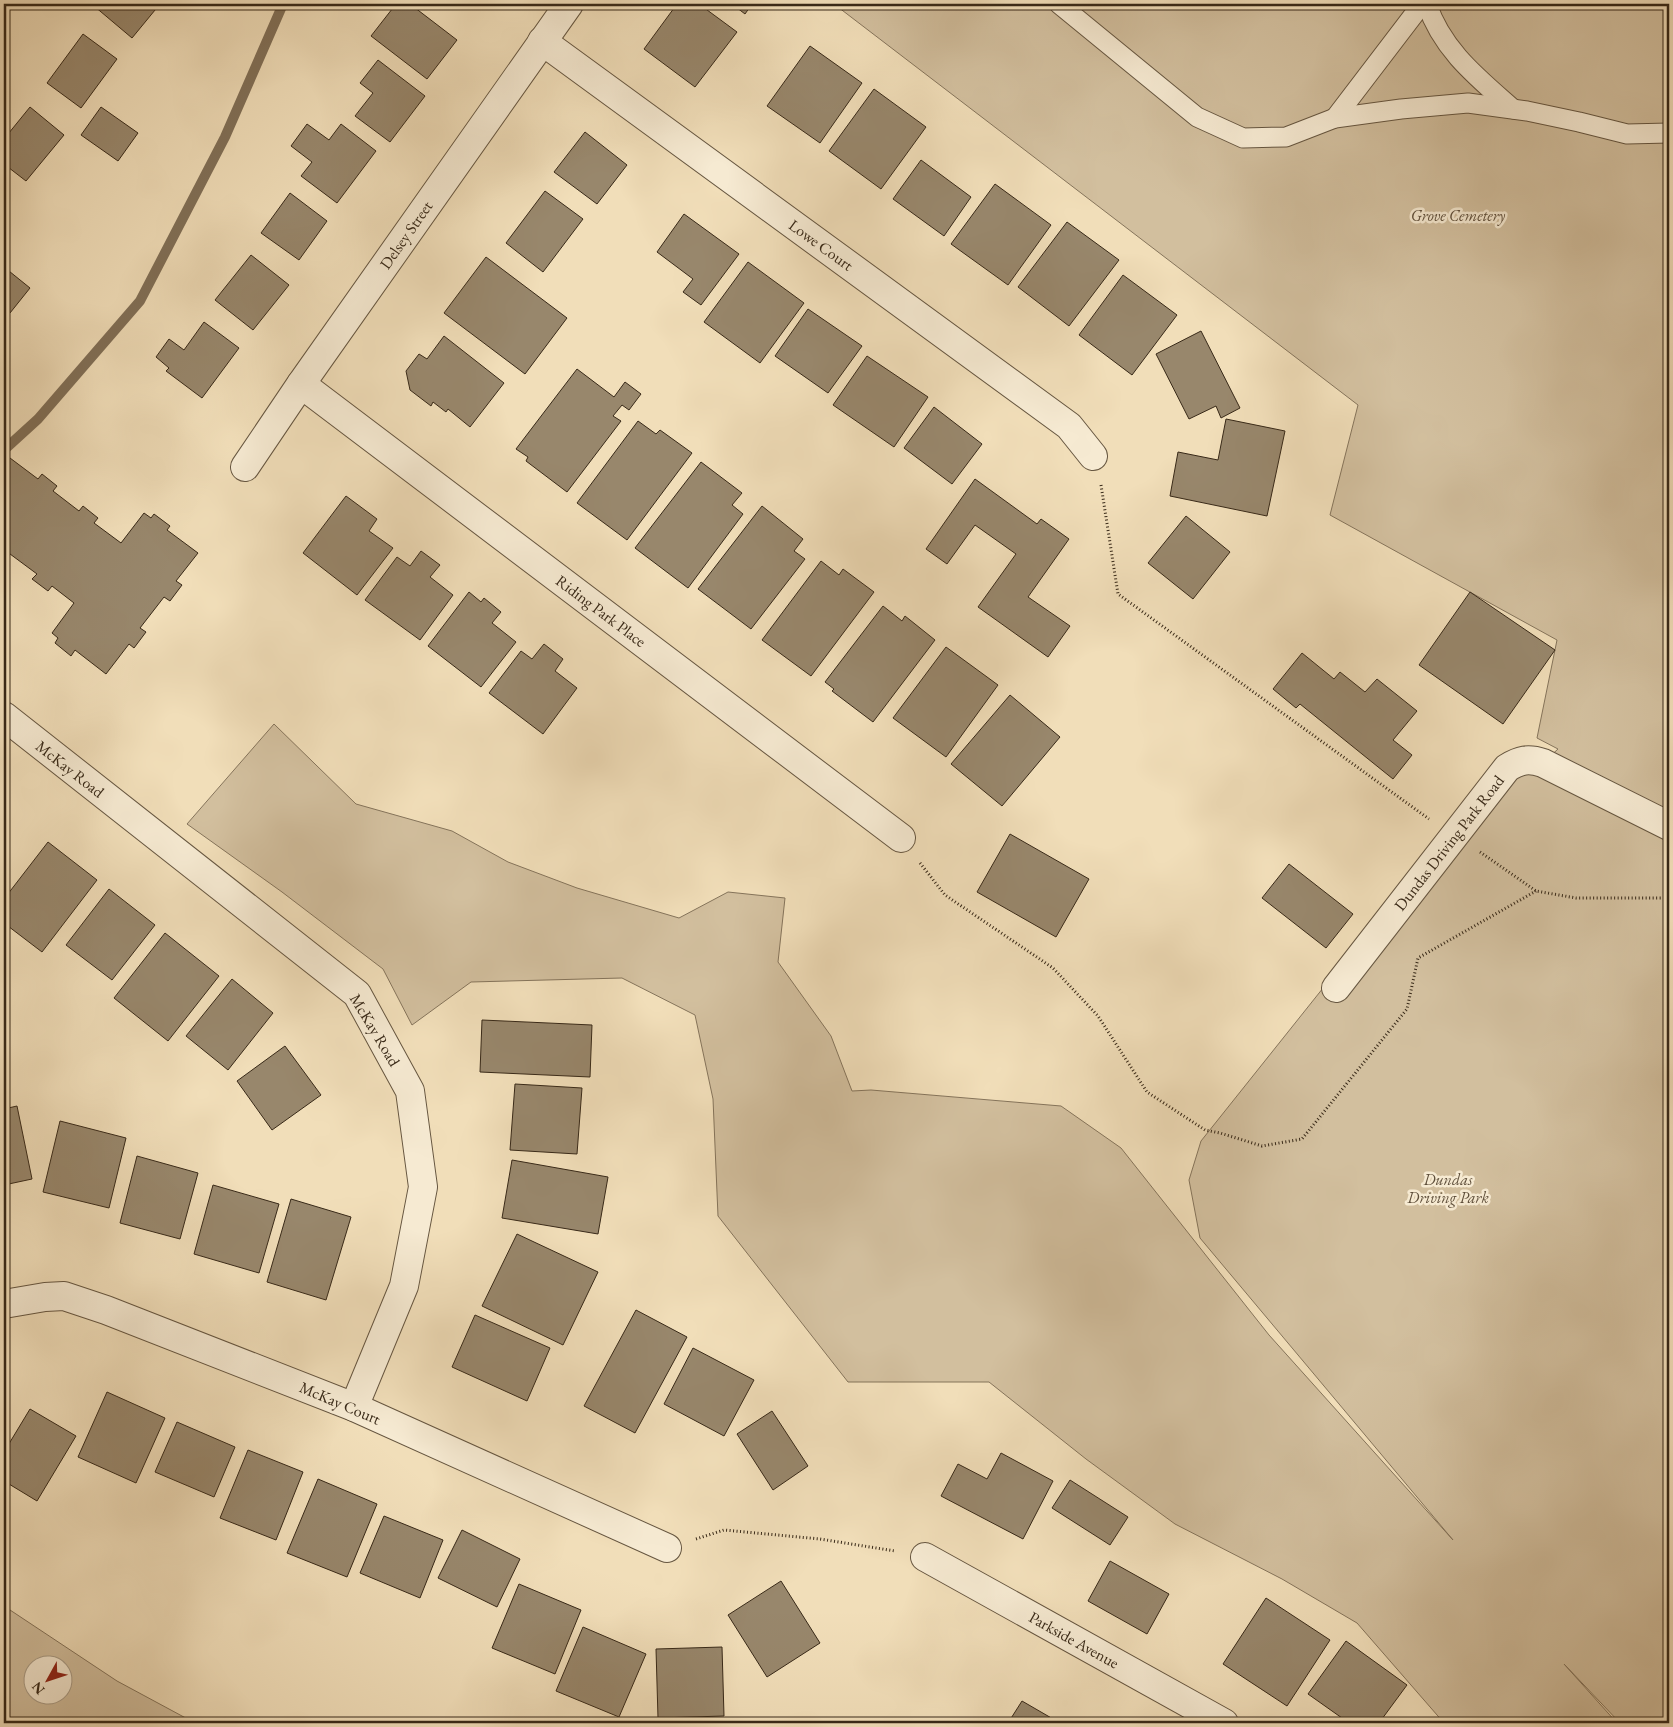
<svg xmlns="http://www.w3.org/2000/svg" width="1673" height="1727" font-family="'EB Garamond',serif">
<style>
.green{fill:#d2bf9e;stroke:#85745b;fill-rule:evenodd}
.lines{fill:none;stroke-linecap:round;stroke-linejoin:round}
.stream{stroke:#817058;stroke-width:10}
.building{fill:#98876c;stroke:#382918}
.service-casing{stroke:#665640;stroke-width:21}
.minor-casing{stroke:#665640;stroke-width:30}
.path{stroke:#382918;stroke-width:3;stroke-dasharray:1 2.5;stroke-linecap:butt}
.service{stroke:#f6ead2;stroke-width:19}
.minor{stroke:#f6ead2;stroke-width:28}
.labels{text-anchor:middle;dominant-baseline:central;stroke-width:5;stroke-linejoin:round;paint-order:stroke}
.park-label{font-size:16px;font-style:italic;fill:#5e4e3a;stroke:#f6ead2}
.street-label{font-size:16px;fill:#382918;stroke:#f6ead2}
</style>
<rect width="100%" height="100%" fill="#f1deb9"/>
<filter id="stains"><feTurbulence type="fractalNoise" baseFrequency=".004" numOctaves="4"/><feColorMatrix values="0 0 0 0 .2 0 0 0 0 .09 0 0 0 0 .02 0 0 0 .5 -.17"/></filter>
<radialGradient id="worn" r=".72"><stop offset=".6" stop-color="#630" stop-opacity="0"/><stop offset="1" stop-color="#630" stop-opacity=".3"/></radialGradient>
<g class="green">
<path d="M834,4H1669V1723H1620L1564,1664L1617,1723H1444L1357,1623L1282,1579L1175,1524L1086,1459L989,1382H848L718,1216L713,1099L695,1015L622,978L471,982L412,1025L383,969L282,892L187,824L274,724L356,804L452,831L508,862L577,888L679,918L728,892L785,898L778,962L831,1036L852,1091L871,1090L1061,1106L1121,1148L1269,1335L1453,1540L1200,1238L1189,1180L1201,1141L1501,765L1546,760L1558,749L1537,738L1557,640L1330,515L1358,405Z"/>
<path d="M4,1606L117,1681L195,1723H4ZM62,1664V1694H32V1664Z"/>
</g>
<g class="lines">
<path class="stream" d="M4,450L38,419L140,301L225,137L283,4"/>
</g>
<g class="building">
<path d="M97,4H160L132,38L94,6Z"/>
<path d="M396,4H410L457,40L427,79L371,36Z"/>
<path d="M677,4H699L737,32L695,87L644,49Z"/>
<path d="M732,4H752L745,14Z"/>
<path d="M83,34L117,59L81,108L47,83Z"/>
<path d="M810,46L862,83L820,143L767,106Z"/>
<path d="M378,60L425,96L390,142L355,116L373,93L360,83Z"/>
<path d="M874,89L926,127L881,189L829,151Z"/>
<path d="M30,107L64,135L26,181L4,164V139Z"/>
<path d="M101,107L138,133L118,161L81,135Z"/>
<path d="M307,124L329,140L341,124L376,151L337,203L301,176L312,162L291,146Z"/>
<path d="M585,132L627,165L597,204L554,172Z"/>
<path d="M921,160L971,197L944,236L893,199Z"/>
<path d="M995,184L1051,225L1008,285L951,244Z"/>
<path d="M545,191L583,219L543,272L506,243Z"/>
<path d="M290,193L327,221L299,260L261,233Z"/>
<path d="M684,214L739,254L701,305L683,292L693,279L657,252Z"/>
<path d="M1067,222L1119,260L1069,326L1018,287Z"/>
<path d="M251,255L289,285L253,330L215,300Z"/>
<path d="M486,257L567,318L525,374L444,313Z"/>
<path d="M748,262L804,303L760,363L704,322Z"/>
<path d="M4,267L30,288L10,313L4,308Z"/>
<path d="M1123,275L1177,315L1132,375L1079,335Z"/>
<path d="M808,309L862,346L828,393L775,356Z"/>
<path d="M204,322L239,348L202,398L166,371L169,368L156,357L169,339L184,350Z"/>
<path d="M1201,331L1240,408L1221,418L1216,406L1189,419L1156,354Z"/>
<path d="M444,336L504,383L470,427L448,409L446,412L433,402L431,406L410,390L406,371L419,354L427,359Z"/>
<path d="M867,356L928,397L894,447L833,405Z"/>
<path d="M577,369L614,397L625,382L641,394L629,410L622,405L613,416L621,421L567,492L526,461L528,457L516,449Z"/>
<path d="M934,407L982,444L952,484L904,448Z"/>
<path d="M1226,419L1285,431L1267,516L1170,496L1178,452L1218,460Z"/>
<path d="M638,421L656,434L660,430L692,453L627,540L577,503Z"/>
<path d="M10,458L38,479L42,474L57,486L53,491L79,511L83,506L98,518L94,523L121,543L144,513L151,518L154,514L170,526L167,530L198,553L176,581L182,585L170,601L164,597L140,628L146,632L134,648L129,644L106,674L75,650L71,656L55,643L58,638L52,633L74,603L52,586L48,591L32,579L37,574L6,551L4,554V467Z"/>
<path d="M701,462L742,493L732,505L743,514L688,588L635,548Z"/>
<path d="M975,479L1037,524L1041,519L1069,539L1028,597L1070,626L1048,657L978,607L1016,554L975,525L947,564L926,549Z"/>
<path d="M346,496L377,519L369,531L393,548L357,595L303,553Z"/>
<path d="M762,506L803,539L794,551L805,559L751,629L698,589Z"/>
<path d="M1186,516L1230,552L1193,599L1148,563Z"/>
<path d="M421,551L440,565L430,577L453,595L420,640L365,600L397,557L410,566Z"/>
<path d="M821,561L839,575L843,569L874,592L811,676L762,640Z"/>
<path d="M469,592L481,602L484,598L501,612L492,623L516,642L481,687L428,646Z"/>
<path d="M1470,592L1555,650L1503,724L1419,665Z"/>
<path d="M883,606L902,621L905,616L935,640L873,722L832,691L834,689L825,682Z"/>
<path d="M544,644L563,659L555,671L577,688L543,734L489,693L521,651L532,659Z"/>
<path d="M946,647L998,685L946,757L893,718Z"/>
<path d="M1302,653L1334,679L1340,672L1365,692L1377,679L1417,711L1393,740L1412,755L1393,779L1300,704L1296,708L1273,689Z"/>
<path d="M1010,695L1060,737L1002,806L951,764Z"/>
<path d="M1010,834L1089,879L1056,937L977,892Z"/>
<path d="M48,842L97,880L42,952L4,923V899Z"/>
<path d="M1289,864L1353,914L1326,948L1262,898Z"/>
<path d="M109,889L155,925L112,980L66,945Z"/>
<path d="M165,933L219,976L168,1041L114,998Z"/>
<path d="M232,979L273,1013L228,1070L186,1036Z"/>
<path d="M482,1020L592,1025L590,1077L480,1072Z"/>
<path d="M285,1046L321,1095L272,1130L237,1081Z"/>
<path d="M515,1084L582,1088L577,1154L510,1150Z"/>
<path d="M17,1106L32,1179L4,1185V1109Z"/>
<path d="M60,1121L126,1138L109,1208L43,1192Z"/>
<path d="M137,1156L198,1173L180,1239L120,1223Z"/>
<path d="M512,1160L608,1177L598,1234L502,1218Z"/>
<path d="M213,1185L279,1204L259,1273L194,1254Z"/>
<path d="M291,1199L351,1217L326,1300L267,1282Z"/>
<path d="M517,1234L598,1272L563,1345L482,1306Z"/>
<path d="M636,1310L687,1337L635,1433L584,1406Z"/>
<path d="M475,1315L550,1348L527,1401L452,1367Z"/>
<path d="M693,1348L754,1380L724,1436L664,1404Z"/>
<path d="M107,1392L165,1418L136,1483L78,1457Z"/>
<path d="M30,1409L76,1436L37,1501L4,1481V1452Z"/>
<path d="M772,1411L808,1466L773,1490L737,1434Z"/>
<path d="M177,1422L235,1447L214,1497L155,1472Z"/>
<path d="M248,1450L303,1472L276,1540L220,1518Z"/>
<path d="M1001,1453L1053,1481L1023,1539L941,1496L958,1464L987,1479Z"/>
<path d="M318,1479L377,1504L347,1577L287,1553Z"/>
<path d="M1070,1480L1128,1517L1110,1545L1052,1508Z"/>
<path d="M384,1516L443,1540L420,1598L360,1573Z"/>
<path d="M462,1530L520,1559L497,1607L438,1578Z"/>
<path d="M1110,1561L1169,1594L1147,1634L1088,1601Z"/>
<path d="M781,1581L820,1643L767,1677L728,1615Z"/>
<path d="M519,1584L581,1610L555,1674L492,1648Z"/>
<path d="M1266,1598L1330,1640L1287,1706L1223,1664Z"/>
<path d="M583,1627L646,1654L619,1717L556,1691Z"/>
<path d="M1346,1641L1407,1685L1379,1723H1349L1308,1694Z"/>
<path d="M722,1647L724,1716L658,1718L656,1649Z"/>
<path d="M1022,1701L1060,1723H1008Z"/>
</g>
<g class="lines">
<defs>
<g id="service">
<path d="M1059,4L1197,117L1243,138L1286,137L1335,118L1401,109L1468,103L1527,111L1579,122L1627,134L1669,133"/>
<path d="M1427,4C1442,50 1478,78 1513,109"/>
<path d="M1335,118L1422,4"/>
</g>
<g id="minor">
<path d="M542,41L1069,426L1093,456"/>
<path d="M301,384L901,838"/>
<path d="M245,467L301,384L569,4"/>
<path d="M4,716L357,994L410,1091L423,1187L404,1286L354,1407"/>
<path d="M1336,988L1507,768C1520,760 1528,758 1543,763L1669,826"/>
<path d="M4,1304L45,1297L64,1296L106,1310L354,1407L667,1548"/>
<path d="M925,1557L1224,1723"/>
</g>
</defs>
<use href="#service" class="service-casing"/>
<use href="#minor" class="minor-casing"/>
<g class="path">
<path d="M1101,485L1118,594L1429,819"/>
<path d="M1480,852L1536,891L1576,898H1669"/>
<path d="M920,863L945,895L1053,968L1098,1016L1147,1092L1205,1130L1220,1133L1262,1146L1302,1139L1407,1009L1418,958L1536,891"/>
<path d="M696,1539L724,1530L820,1539L895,1551"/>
</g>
<use href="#service" class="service"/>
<use href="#minor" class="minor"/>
</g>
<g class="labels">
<g class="park-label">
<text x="1458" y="215">Grove Cemetery</text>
<text x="1448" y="1179">Dundas<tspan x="1448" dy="18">Driving Park</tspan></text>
</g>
<g class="street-label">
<text transform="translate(406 235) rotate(-55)">Delsey Street</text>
<text transform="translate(821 245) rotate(36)">Lowe Court</text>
<text transform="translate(601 611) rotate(37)">Riding Park Place</text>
<text transform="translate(70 769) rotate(38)">McKay Road</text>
<text transform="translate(1449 843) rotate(-52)">Dundas Driving Park Road</text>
<text transform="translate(375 1030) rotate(59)">McKay Road</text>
<text transform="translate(340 1403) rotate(23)">McKay Court</text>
<text transform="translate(1074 1640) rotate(29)">Parkside Avenue</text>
</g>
</g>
<rect width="1673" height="1727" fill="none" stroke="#f1deb9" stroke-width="20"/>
<rect x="5" y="5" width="1663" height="1717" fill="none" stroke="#382918" stroke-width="2.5"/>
<rect x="10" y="10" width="1653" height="1707" fill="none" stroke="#382918"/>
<g transform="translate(48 1680) rotate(230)"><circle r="24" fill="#f6ead2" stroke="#aa9d88"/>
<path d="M0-4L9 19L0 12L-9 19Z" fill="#8f2418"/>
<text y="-8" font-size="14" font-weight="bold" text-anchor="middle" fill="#382918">N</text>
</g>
<rect width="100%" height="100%" filter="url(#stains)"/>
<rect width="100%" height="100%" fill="url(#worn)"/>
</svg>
